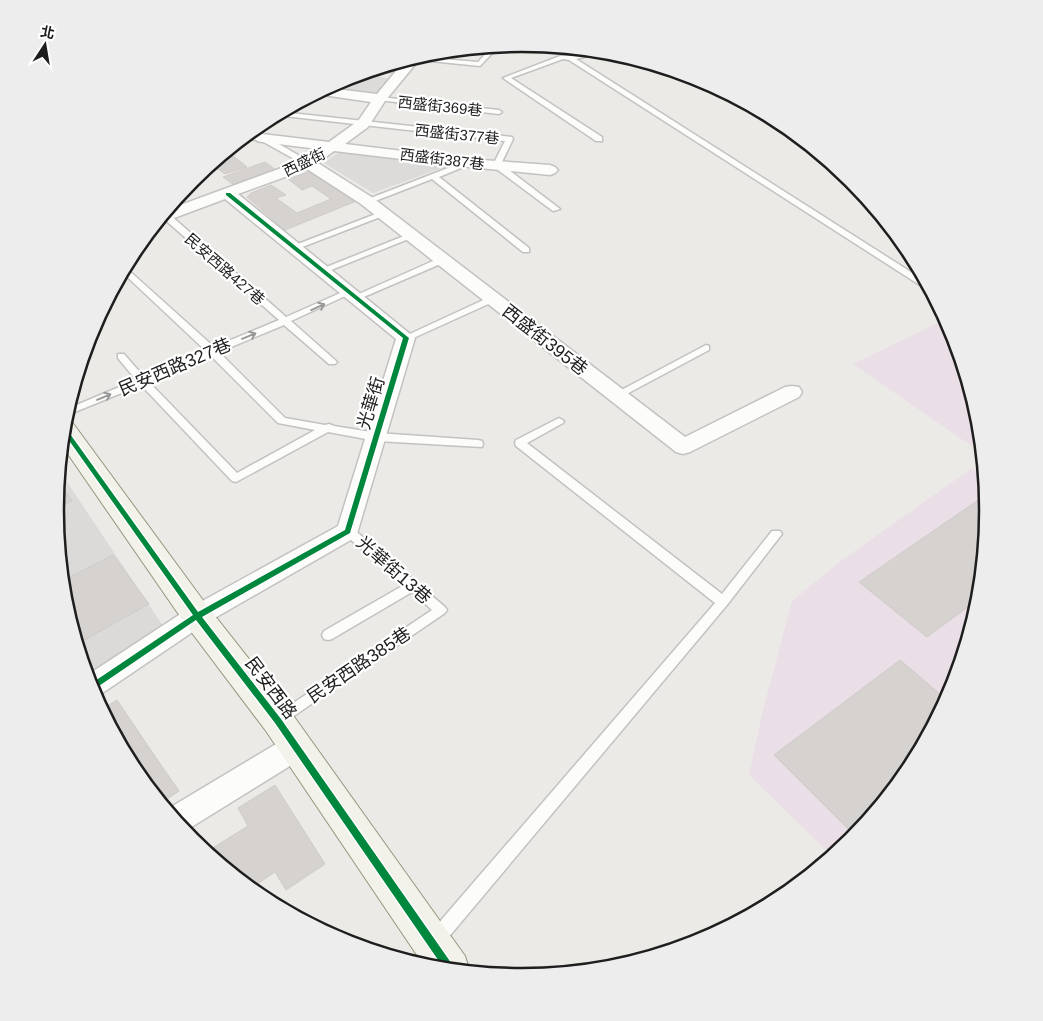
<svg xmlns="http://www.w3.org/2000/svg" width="1043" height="1021" font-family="Arial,'Noto Sans TC',sans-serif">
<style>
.residential{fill:#dbdad8}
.industrial{fill:#eadee7}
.parking{fill:#dcdbda}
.building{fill:#d5d2cf;stroke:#cfcbc8}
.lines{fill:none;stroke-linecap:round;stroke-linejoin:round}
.lane-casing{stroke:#c3c2c1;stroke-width:3}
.street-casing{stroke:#c3c2c1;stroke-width:3}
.secondary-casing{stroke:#97957e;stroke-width:2}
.lane{fill:#fcfcfb;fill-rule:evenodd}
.street{fill:#fcfcfb;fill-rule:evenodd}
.secondary{fill:#f3f2ea;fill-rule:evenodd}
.cycleway-casing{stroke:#fff;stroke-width:3}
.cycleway{fill:#00873e;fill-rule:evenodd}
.oneway{stroke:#989898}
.labels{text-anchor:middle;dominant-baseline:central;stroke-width:4.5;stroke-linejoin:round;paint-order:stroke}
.far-street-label{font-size:15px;fill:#1e1e1e;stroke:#fff}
.street-label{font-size:18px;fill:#1e1e1e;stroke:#fff}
.rim{fill:none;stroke:#1e1e1e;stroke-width:2.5}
</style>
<rect width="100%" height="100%" fill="#eceae7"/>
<path class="residential" d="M59,470L165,629L87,680L64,601L55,510Z"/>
<g class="industrial">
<path d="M946,319L953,332L979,420L983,454L853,364Z"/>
<path d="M972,468L985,477L988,511L979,602L953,689L909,770L851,841L832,856L749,775L762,714L792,601L838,563Z"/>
</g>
<g class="parking">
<path d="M359,74L395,79L380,97L325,89L343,79Z"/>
<path d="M342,150L447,166L373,193L324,163Z"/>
</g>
<g class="building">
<path d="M406,60L399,74L372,71L373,70Z"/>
<path d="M227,151L247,167L225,174L211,164Z"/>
<path d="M265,162L276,170L234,185L223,177Z"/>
<path d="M311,171L359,200L285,230L247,197L251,193L271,185L286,195L276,198L297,213L331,199L312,186L302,190L288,179Z"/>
<path d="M58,480L72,501L55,509Z"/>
<path d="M987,494L988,511L980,598L927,637L859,582Z"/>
<path d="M113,555L149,604L77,644L64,601L62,581Z"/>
<path d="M965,647L960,664L953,657Z"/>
<path d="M900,660L947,700L909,770L855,836L774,755Z"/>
<path d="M117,700L148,746L128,759L101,710Z"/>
<path d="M148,746L179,791L161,803L133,770L128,759Z"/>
<path d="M275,785L325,864L286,890L275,872L250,889L206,852L248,826L238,808Z"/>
</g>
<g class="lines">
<defs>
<g id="lane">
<path d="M499,46L480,66L410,59L418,57L478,62L492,47Z"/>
<path d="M593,51L603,52L576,59L925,281L930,289H926L569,60L563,59L511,78L602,137V141H596L503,78L560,56H571Z"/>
<path d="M380,97L499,110L502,112L499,114L378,100V98Z"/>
<path d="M281,112L512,137L513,139L501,164L560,209L553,211L494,167L493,165L505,141L275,115Z"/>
<path d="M247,135L265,136L312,163L305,165L260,140L242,139Z"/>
<path d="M466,161L473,163L439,177L529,248V252H523L432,179L370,203L363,201Z"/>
<path d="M381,212L388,214L297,249L294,250L290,247Z"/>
<path d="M164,214H169L286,317L347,290H353L354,292L291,321L335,360L337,362L335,364H329L284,325L219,352L285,418L325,425L329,424L334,426L377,433L478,440L482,441L483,444L482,447L377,441L328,432L236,482L232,481L141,385L65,416L67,409L136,380L118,358V354H124L144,377L206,351L122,272L125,267L214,347L279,320L163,218ZM211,356L278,423L315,430L237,473L149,382Z"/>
<path d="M409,234H412L416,236L326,272H320L319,270Z"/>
<path d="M442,257L446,260L445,262L359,299L356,300L352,297Z"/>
<path d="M492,296L495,297V301L409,340H403L401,338Z"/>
<path d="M706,345L709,346V350L621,397H613L612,395Z"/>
<path d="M559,418L564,421L563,423L527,443L722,594L772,531H780L782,534L727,605L442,945L436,947L430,945L428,939L430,933L715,603L516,446L515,443L516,440Z"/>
<path d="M348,527L352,528L445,607L447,610L445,613L279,726L274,724L272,720L274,716L432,610L412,592L332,639L328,640L324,639L322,635L324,631L404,585L344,534L342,531L344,528Z"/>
</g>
<g id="street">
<path d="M419,56L418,61L385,101L368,127L345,144L469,159L550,165L555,167L558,170L555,173L550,175L469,167L334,151L318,163L373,198L685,437L785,387L792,386L799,387L802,392L799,397L690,452L683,454L676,452L361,204L307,169L238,194L415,338L356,537L206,623L95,698L86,676L188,609L338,526L396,339L225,199L166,221L157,222L167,210L303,160L318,149L262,142L257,141L255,138L257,135L262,134L329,142L358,121L371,102L316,94L327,88L377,94L405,60Z"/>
<path d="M296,735L306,738L310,747L306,756L185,831L166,810L286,738Z"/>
</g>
<path id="secondary" d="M64,420L72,422L208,607L290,711L465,956L470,972L425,967L266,731L186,625L61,444Z"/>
</defs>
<use href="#lane" class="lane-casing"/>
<use href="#street" class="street-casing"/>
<use href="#secondary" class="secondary-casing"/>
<use href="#lane" class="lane"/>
<use href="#street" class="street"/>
<use href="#secondary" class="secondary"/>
<defs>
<path id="cycleway" d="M226,193H230L409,338L350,533L202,617L281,719L454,967L455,971L445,970L275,723L196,620L93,690L91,691L89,685L193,615L63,432V426L65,427L198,612L345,530L403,338L226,195Z"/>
</defs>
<use href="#cycleway" class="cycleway-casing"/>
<use href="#cycleway" class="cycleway"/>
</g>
<defs><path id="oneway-shaft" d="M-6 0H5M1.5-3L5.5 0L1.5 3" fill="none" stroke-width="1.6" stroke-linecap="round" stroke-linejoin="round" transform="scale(1.25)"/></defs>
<g class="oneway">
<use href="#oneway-shaft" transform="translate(318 307) rotate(-24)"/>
<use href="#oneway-shaft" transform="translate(249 336) rotate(-22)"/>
<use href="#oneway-shaft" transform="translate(104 397) rotate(-23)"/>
</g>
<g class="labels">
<g class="far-street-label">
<text transform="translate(440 106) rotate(6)">西盛街369巷</text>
<text transform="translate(457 134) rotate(6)">西盛街377巷</text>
<text transform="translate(442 159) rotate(7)">西盛街387巷</text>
<text transform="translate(304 162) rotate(-26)">西盛街</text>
<text transform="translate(225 269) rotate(41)">民安西路427巷</text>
</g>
<g class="street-label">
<text transform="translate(545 340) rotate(38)">西盛街395巷</text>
<text transform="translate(175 367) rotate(-23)">民安西路327巷</text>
<text transform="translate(371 403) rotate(-73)">光華街</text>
<text transform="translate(394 570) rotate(41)">光華街13巷</text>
<text transform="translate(359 665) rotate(-34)">民安西路385巷</text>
<text transform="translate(271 688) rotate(53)">民安西路</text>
</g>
</g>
<path d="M0 0H1043V1021H0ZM521 52H522A457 457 0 0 1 979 509V511A457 457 0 0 1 522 968H521A457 457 0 0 1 64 511V509A457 457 0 0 1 521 52Z" fill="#ededed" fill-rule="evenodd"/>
<path class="rim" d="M521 52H522A457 457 0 0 1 979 509V511A457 457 0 0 1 522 968H521A457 457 0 0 1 64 511V509A457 457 0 0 1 521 52Z"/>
<g transform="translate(45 45) rotate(12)" stroke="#ffffff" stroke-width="4" paint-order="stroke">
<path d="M0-4L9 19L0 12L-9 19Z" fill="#1e1e1e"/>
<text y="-8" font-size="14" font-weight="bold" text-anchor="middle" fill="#1e1e1e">北</text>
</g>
</svg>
